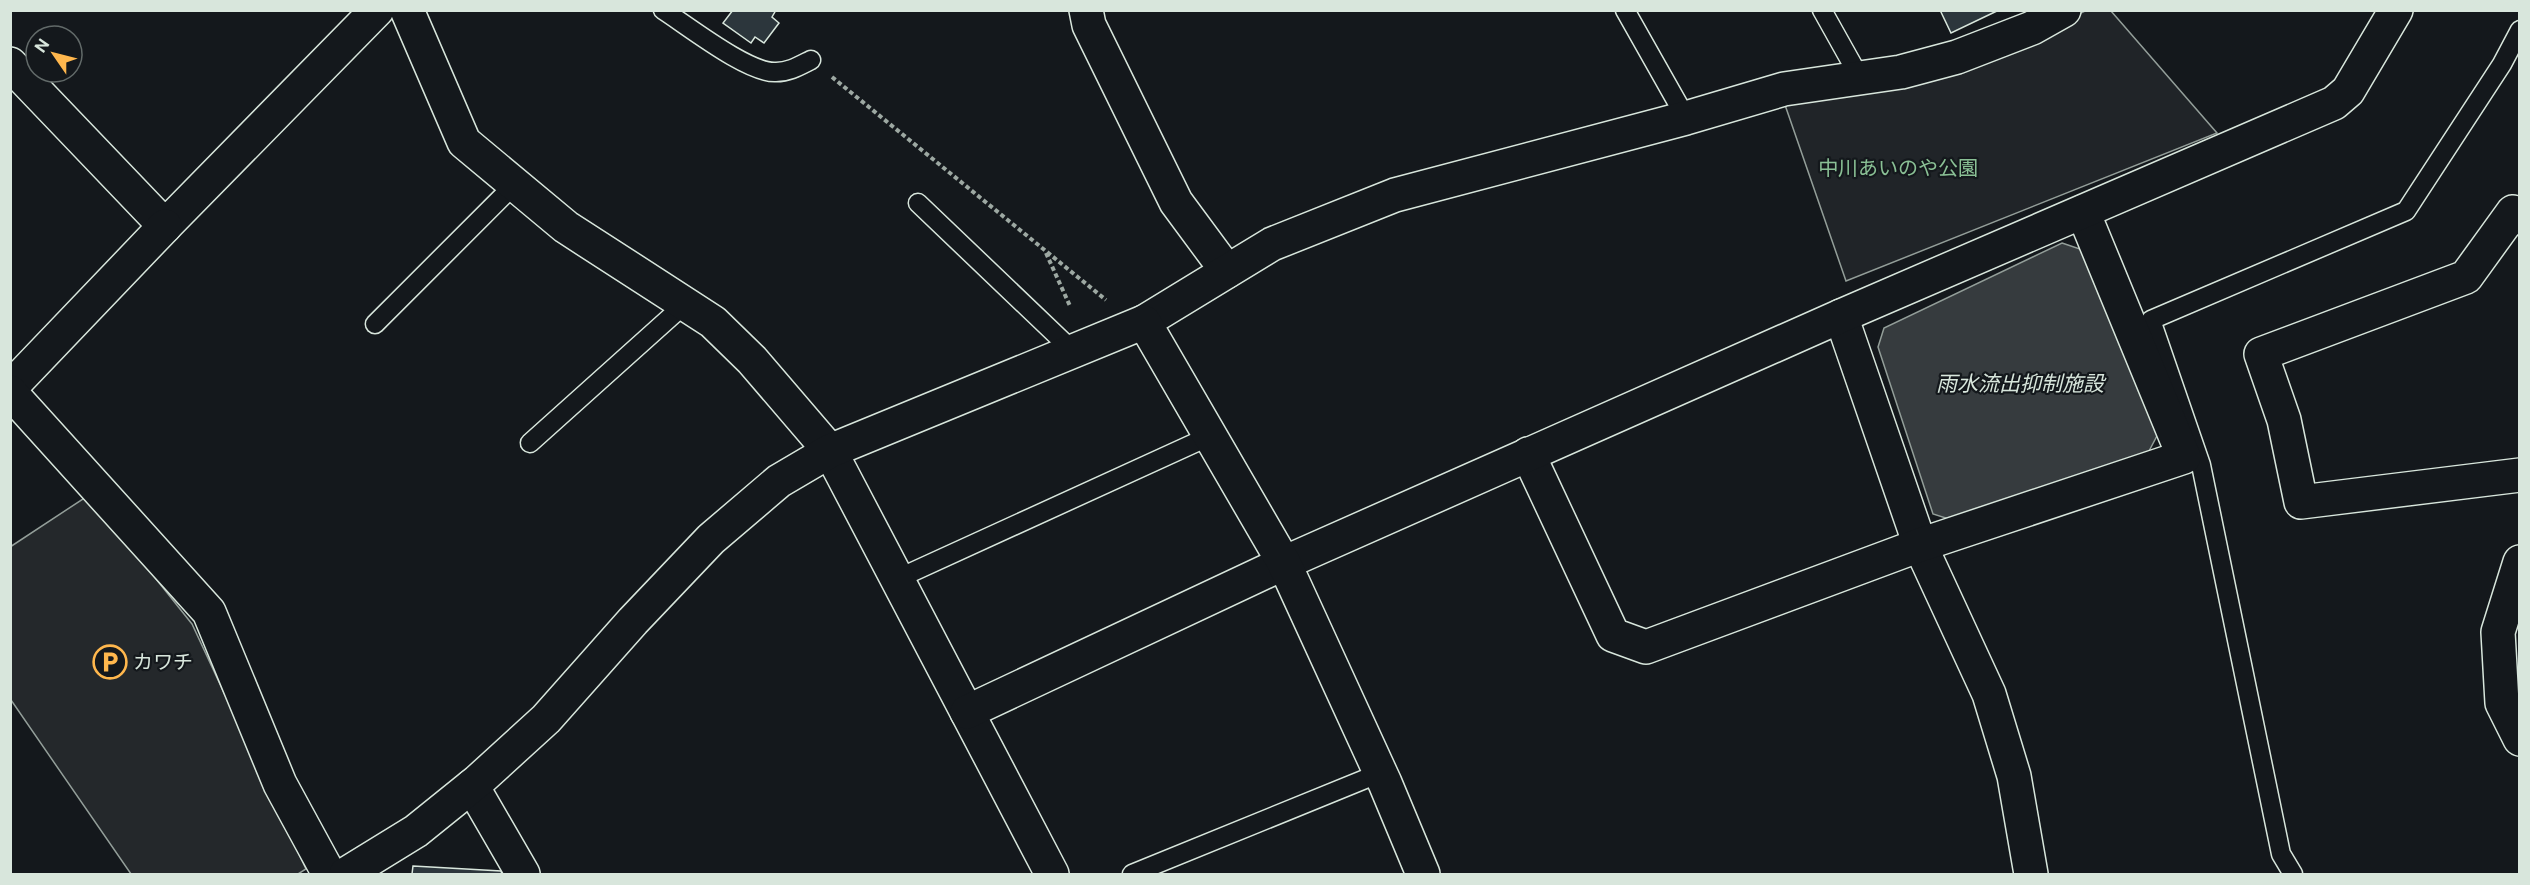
<svg xmlns="http://www.w3.org/2000/svg" width="2530" height="885" font-family="'Public Sans','Noto Sans JP',sans-serif">
<style>
.green{fill:#202428;stroke:#939e99;stroke-width:1.5}
.parking{fill:#24282b;stroke:#939e99;stroke-width:1.5}
.water{fill:#363b3e;stroke:#939e99;stroke-width:1.5}
.building{fill:#2c363c;stroke:#d8e6dc;stroke-width:1.5}
.lines{fill:none;stroke-linecap:round;stroke-linejoin:round}
.lane-casing{stroke:#d8e6dc;stroke-width:21}
.street-casing{stroke:#d8e6dc;stroke-width:36}
.path{stroke:#9da8a2;stroke-width:4;stroke-dasharray:4.5 3;stroke-linecap:butt}
.lane{stroke:#14181c;stroke-width:18}
.street{stroke:#14181c;stroke-width:33}
.labels{text-anchor:middle;dominant-baseline:central;stroke-width:4.5;stroke-linejoin:round;paint-order:stroke}
.park-label{font-size:20px;fill:#8ac095;stroke:#14181c}
.poi-label{font-size:20px;fill:#d8e6dc;stroke:#14181c;text-anchor:start}
.water-label{font-size:21px;font-style:italic;fill:#d8e6dc;stroke:#14181c}
</style>
<rect width="100%" height="100%" fill="#14181c"/>
<path class="green" d="M2085,11H2111L2217,133L1846,281L1784,102L1966,69Z"/>
<path class="parking" d="M89,495L192,624L306,869L298,874H131L11,700L10,547Z"/>
<path class="water" d="M2062,243L2083,250L2159,432L2148,453L1952,520L1933,514L1878,347L1884,328Z"/>
<g class="building">
<path d="M733,10H776L772,17L779,23L764,43L755,37L751,43L723,23Z"/>
<path d="M1940,10H1999L1951,33Z"/>
<path d="M413,866L501,871L502,874H412Z"/>
</g>
<g class="lines">
<defs>
<g id="lane">
<path d="M663,10C688,26 749,74 776,72C789,72 799,66 811,60"/>
<path d="M1625,10L1686,118"/>
<path d="M1822,10L1860,78"/>
<path d="M918,203L1073,351"/>
<path d="M375,324L515,184"/>
<path d="M530,443L685,304"/>
<path d="M897,579L1210,436"/>
<path d="M1132,874L1380,773"/>
<path d="M2293,874L2281,854L2201,465L2151,320L2406,211L2502,64L2520,30"/>
</g>
<g id="street">
<path d="M407,10L464,142L566,227L713,322L752,360L830,451L1052,874"/>
<path d="M1086,10L1089,25L1176,202L1227,271"/>
<path d="M10,64L165,226L377,10"/>
<path d="M2520,218L2513,212L2466,277L2261,354L2284,420L2301,502L2520,475"/>
<path d="M1841,316L1920,545L1989,694L2014,776L2031,874"/>
<path d="M1144,322L1272,244L1395,195L1686,118L1784,89L1901,72L1957,57L2032,28L2064,10"/>
<path d="M10,388L165,226"/>
<path d="M10,392L209,612L280,784L329,874"/>
<path d="M1528,454L1613,635L1646,647L1920,545L2184,457L2083,212"/>
<path d="M2520,562L2498,632L2502,703L2520,739"/>
<path d="M967,712L1284,563L1841,316L2334,103L2348,91L2396,10"/>
<path d="M472,786L523,874"/>
<path d="M346,874L416,831L478,781L546,719L633,621L711,539L779,481L830,451L1144,322L1284,563L1385,783L1423,874"/>
</g>
</defs>
<use href="#lane" class="lane-casing"/>
<use href="#street" class="street-casing"/>
<g class="path">
<path d="M832,77L1106,300"/>
<path d="M1046,253L1070,306"/>
</g>
<use href="#lane" class="lane"/>
<use href="#street" class="street"/>
</g>
<defs>
<symbol id="parking-ring" viewBox="-11 -11 22 22"><circle r="9.5" fill="#14181c" stroke="#ffb74d" stroke-width="1.5"/><path d="M-3.5-5.5H1a3.5 3.5 0 0 1 0 7H-1V5.5H-3.5ZM-1-3.4V-.6H.8a1.4 1.4 0 0 0 0-2.8Z" fill="#ffb74d"/></symbol>
</defs>
<g fill-rule="evenodd">
<use href="#parking-ring" x="91" y="643" width="38" height="38"/>
</g>
<g class="labels">
<g class="park-label">
<text x="1898" y="168">中川あいのや公園</text>
</g>
<g class="poi-label">
<text x="133" y="662">カワチ</text>
</g>
<g class="water-label">
<text x="2020" y="383">雨水流出抑制施設</text>
</g>
</g>
<rect width="2530" height="885" fill="none" stroke="#d8e6dc" stroke-width="24"/>
<g transform="translate(54 54) rotate(305)"><circle r="28" fill="#14181c" stroke="#626a69" stroke-width="1.5"/>
<path d="M0-4.5L10 22L0 15L-10 22Z" fill="#ffb74d"/>
<text y="-9" font-size="16" font-weight="bold" text-anchor="middle" fill="#d8e6dc">N</text>
</g>
</svg>
